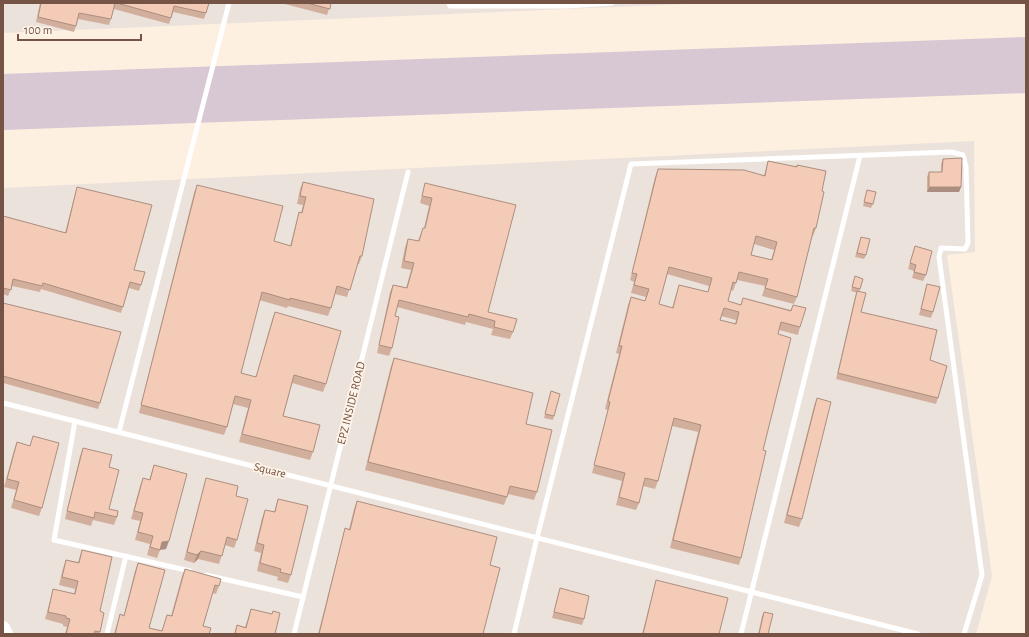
<svg xmlns="http://www.w3.org/2000/svg" width="1029" height="637" font-family="'Alegreya Sans',sans-serif">
<style>
.industrial{fill:#ece2dc}
.lines{fill:none;stroke-linecap:round;stroke-linejoin:round}
.runway{stroke:#d8c8d4;stroke-width:56}
.lane{stroke:#fff;stroke-width:5}
.secondary{stroke:#fff;stroke-width:14}
.wall{fill:#d2af9d;fill-rule:evenodd}
.shaded-wall{fill:#ab8e7f}
.building{fill:#f4cbb6;stroke:#ab8e7f;fill-rule:evenodd}
.labels{text-anchor:middle;dominant-baseline:central;stroke-width:3.5;stroke-linejoin:round;paint-order:stroke}
.street-label{font-size:12px;fill:#755446;stroke:#fff4e8}
</style>
<rect width="100%" height="100%" fill="#fdf0e0"/>
<g class="industrial">
<path d="M3,3H710L3,33Z"/>
<path d="M974,141L975,252L947,255L992,576L976,634H3V188Z"/>
</g>
<g class="lines">
<path class="runway" d="M3,102L1026,65"/>
<g class="lane">
<path d="M449,3L450,6H567L612,3"/>
<path d="M3,403L918,634"/>
<path d="M75,421L54,540L190,571"/>
<path d="M119,432L229,3"/>
<path d="M206,575L303,597"/>
<path d="M107,634L126,556"/>
<path d="M294,634L408,172"/>
<path d="M514,634L537,538L631,164L951,152L963,155L966,167L968,243L965,249L941,248L939,257L982,575L964,634"/>
<path d="M741,634L860,156"/>
</g>
<path class="secondary" d="M3,628L6,634"/>
</g>
<g class="wall">
<path d="M40,3H209L204,19L173,12L169,24L114,9L109,25L78,19L74,32L36,22Z"/>
<path d="M281,3H331L327,15Z"/>
<path d="M943,159L961,187L959,192H927V177L929,172H941V164Z"/>
<path d="M768,161L796,167L797,165L822,191L816,228L813,236H812L797,297L794,304L762,296L765,286L737,280L733,291L731,290L728,301L741,305L743,298L791,310L793,305L800,327L798,335L779,330L778,334L763,450L741,558L739,565L670,548L698,432L672,426L658,481L655,489L643,486L639,503L636,510L616,505L622,481L592,473L608,410L605,409L619,354L616,353L628,305L631,297L645,301L646,297L631,293L634,282L630,280L655,177L658,169L764,175ZM754,244L774,250L771,260L751,255ZM667,274L709,286L708,292L679,285L672,308L659,304ZM721,316L736,320L735,324L720,320Z"/>
<path d="M303,182L362,256L359,264H357L347,297L335,294L331,308L328,316L288,306L287,308L259,300L241,373L256,377L272,320L275,312L326,384L323,392L292,383L283,416L313,452L310,460L239,442L248,408L233,404L227,427L224,435L139,413L194,193L197,185L274,241L290,246L297,220L299,212L301,213L303,205L297,204L300,189Z"/>
<path d="M425,183L488,312L513,332L510,339L491,335L493,329L466,322L465,325L397,307L395,316L392,348L389,356L377,353L390,292L393,285L406,288L411,270L401,268L405,247L408,239L418,241L423,228H424L429,206L420,203Z"/>
<path d="M77,187L134,270L141,285L139,291L129,288L121,313L41,289L40,292L12,286L8,296L3,294V216L65,233L75,194Z"/>
<path d="M867,190L873,204L871,208L863,206Z"/>
<path d="M861,237L866,255L864,259L855,257Z"/>
<path d="M915,246L926,275L923,281L912,278L914,271L908,269Z"/>
<path d="M855,276L863,279L859,292L861,312L930,360L938,398L936,404L836,379L855,297L857,293L851,291Z"/>
<path d="M927,284L933,312L931,318L919,315Z"/>
<path d="M3,303L100,403L98,409L3,383Z"/>
<path d="M394,358L526,424L537,492L534,500L508,494L504,505L365,470L391,366Z"/>
<path d="M551,391L554,416L553,420L544,418Z"/>
<path d="M817,398L802,519L799,527L784,523L814,406Z"/>
<path d="M33,436L42,508L39,516L11,508L16,490L4,487L14,450L17,442L30,446Z"/>
<path d="M83,448L109,467V509L117,517L114,525L93,520L91,526L65,519L80,456Z"/>
<path d="M154,465L166,549L160,550L157,558L147,555L150,544L135,540L140,521L131,519L140,486L143,478L149,480Z"/>
<path d="M206,478L236,496L237,540L234,548L225,545L219,564L198,559L194,563L184,560L204,486Z"/>
<path d="M278,499L291,575L288,583L277,580L278,577L257,571L261,553L254,551L262,518L265,510L274,512Z"/>
<path d="M357,501L490,565L483,634H318L343,536L345,528L349,529L354,509Z"/>
<path d="M82,550L100,611V632L99,634H65L67,627L63,626V624L45,619L51,597L53,589L74,594L75,589L59,585L63,568L66,560L78,562Z"/>
<path d="M138,563L149,628L162,631L167,615L171,616L182,576L185,569L219,586L216,594L212,593L203,626L209,634H114L120,614L124,615L135,571Z"/>
<path d="M656,580L719,634H642L654,588Z"/>
<path d="M560,588L584,619L582,625L552,618Z"/>
<path d="M251,609L275,634H234L237,625L245,627Z"/>
<path d="M764,612L768,634H758L762,616Z"/>
</g>
<g class="shaded-wall">
<path d="M929,187H961L959,192H927Z"/>
<path d="M169,541L166,549L159,550L162,542Z"/>
<path d="M201,551L198,559L194,563L197,555Z"/>
</g>
<g class="building">
<path d="M41,3H115L111,19L79,13L76,26L38,17Z"/>
<path d="M117,3H209L206,13L174,6L171,18Z"/>
<path d="M307,3H331L330,9Z"/>
<path d="M962,158L961,187H929V172H942L943,159Z"/>
<path d="M768,161L797,167V165L826,171L822,191L824,192L816,228H814L797,297L765,288L768,279L739,272L736,283L733,282L728,301L741,305L743,298L791,311L793,305L806,308L800,327L781,322L778,334L791,338L763,450L766,451L741,558L673,540L701,425L674,418L658,481L645,478L639,503L619,497L625,473L594,465L610,402L608,401L622,346H619L631,297L645,301L649,289L634,285L637,274L632,273L658,169L744,170L765,176ZM756,236L777,242L772,260L751,255ZM669,267L712,278L708,292L679,285L673,308L659,304ZM724,308L739,312L736,324L720,320Z"/>
<path d="M303,182L374,199L362,256H360L350,290L337,286L331,308L290,298V300L262,292L241,373L256,377L275,312L341,331L326,384L294,375L283,416L320,425L313,452L242,434L251,400L235,396L227,427L141,405L197,185L283,206L274,241L291,246L299,212L302,213L306,197L300,196Z"/>
<path d="M425,183L516,205L488,312L517,319L513,332L494,327L495,321L469,314L468,317L399,300L395,316L399,317L392,348L379,345L393,285L407,288L414,263L404,261L408,239L419,241L423,228H425L432,198L422,196Z"/>
<path d="M77,187L152,205L134,270L145,272L141,285L130,282L123,307L43,283L42,286L13,279L11,290L3,288V216L66,233Z"/>
<path d="M867,190L876,192L873,204L864,202Z"/>
<path d="M861,237L870,239L866,255L857,253Z"/>
<path d="M915,246L932,251L926,275L914,272L916,265L910,263Z"/>
<path d="M855,276L863,279L860,289L852,287Z"/>
<path d="M927,284L940,287L933,312L921,309Z"/>
<path d="M857,291L866,293L861,312L937,330L930,360L947,366L938,398L838,373Z"/>
<path d="M3,303L121,332L100,403L3,376Z"/>
<path d="M394,358L533,393L526,424L552,430L537,492L510,486L507,497L368,462Z"/>
<path d="M551,391L560,394L554,416L545,414Z"/>
<path d="M817,398L831,402L802,519L787,515Z"/>
<path d="M33,436L59,443L42,508L14,500L19,482L7,479L17,442L30,446Z"/>
<path d="M83,448L112,455L109,467L119,470L109,509L118,511L117,517L95,512L94,518L67,511Z"/>
<path d="M154,465L187,474L169,541L162,542L160,550L150,547L153,536L138,532L143,513L134,511L143,478L150,480Z"/>
<path d="M206,478L238,486L236,496L248,499L237,540L227,537L222,556L201,551L197,555L187,552Z"/>
<path d="M278,499L308,506L291,575L280,572L281,569L260,563L264,545L257,543L265,510L275,512Z"/>
<path d="M357,501L497,537L490,565L500,568L483,634H319L345,528L350,530Z"/>
<path d="M82,550L112,557L100,611L104,613L100,632L95,631L94,634H66L70,619L66,618V616L48,612L53,589L75,594L78,581L62,577L66,560L79,563Z"/>
<path d="M138,563L165,570L149,628L162,631L167,615L172,616L185,569L221,579L219,586L215,585L203,626L211,628L209,634H115L120,614L124,616Z"/>
<path d="M656,580L728,598L719,634H643Z"/>
<path d="M560,588L589,596L584,619L554,612Z"/>
<path d="M251,609L272,614L273,611L280,613L275,634H235L237,625L246,628Z"/>
<path d="M764,612L773,614L768,634H759Z"/>
</g>
<g class="labels">
<g class="street-label">
<text transform="translate(351 403) rotate(-76)">EPZ INSIDE ROAD</text>
<text transform="translate(270 470) rotate(14)">Square</text>
</g>
</g>
<rect width="1029" height="637" fill="none" stroke="#755446" stroke-width="8"/>
<path d="M18 34v6h123v-6" fill="none" stroke="#755446" stroke-width="2"/>
<text x="24" y="34" font-size="12" fill="#755446" stroke="#fff4e8" stroke-width="3" paint-order="stroke">100 m</text>
</svg>
